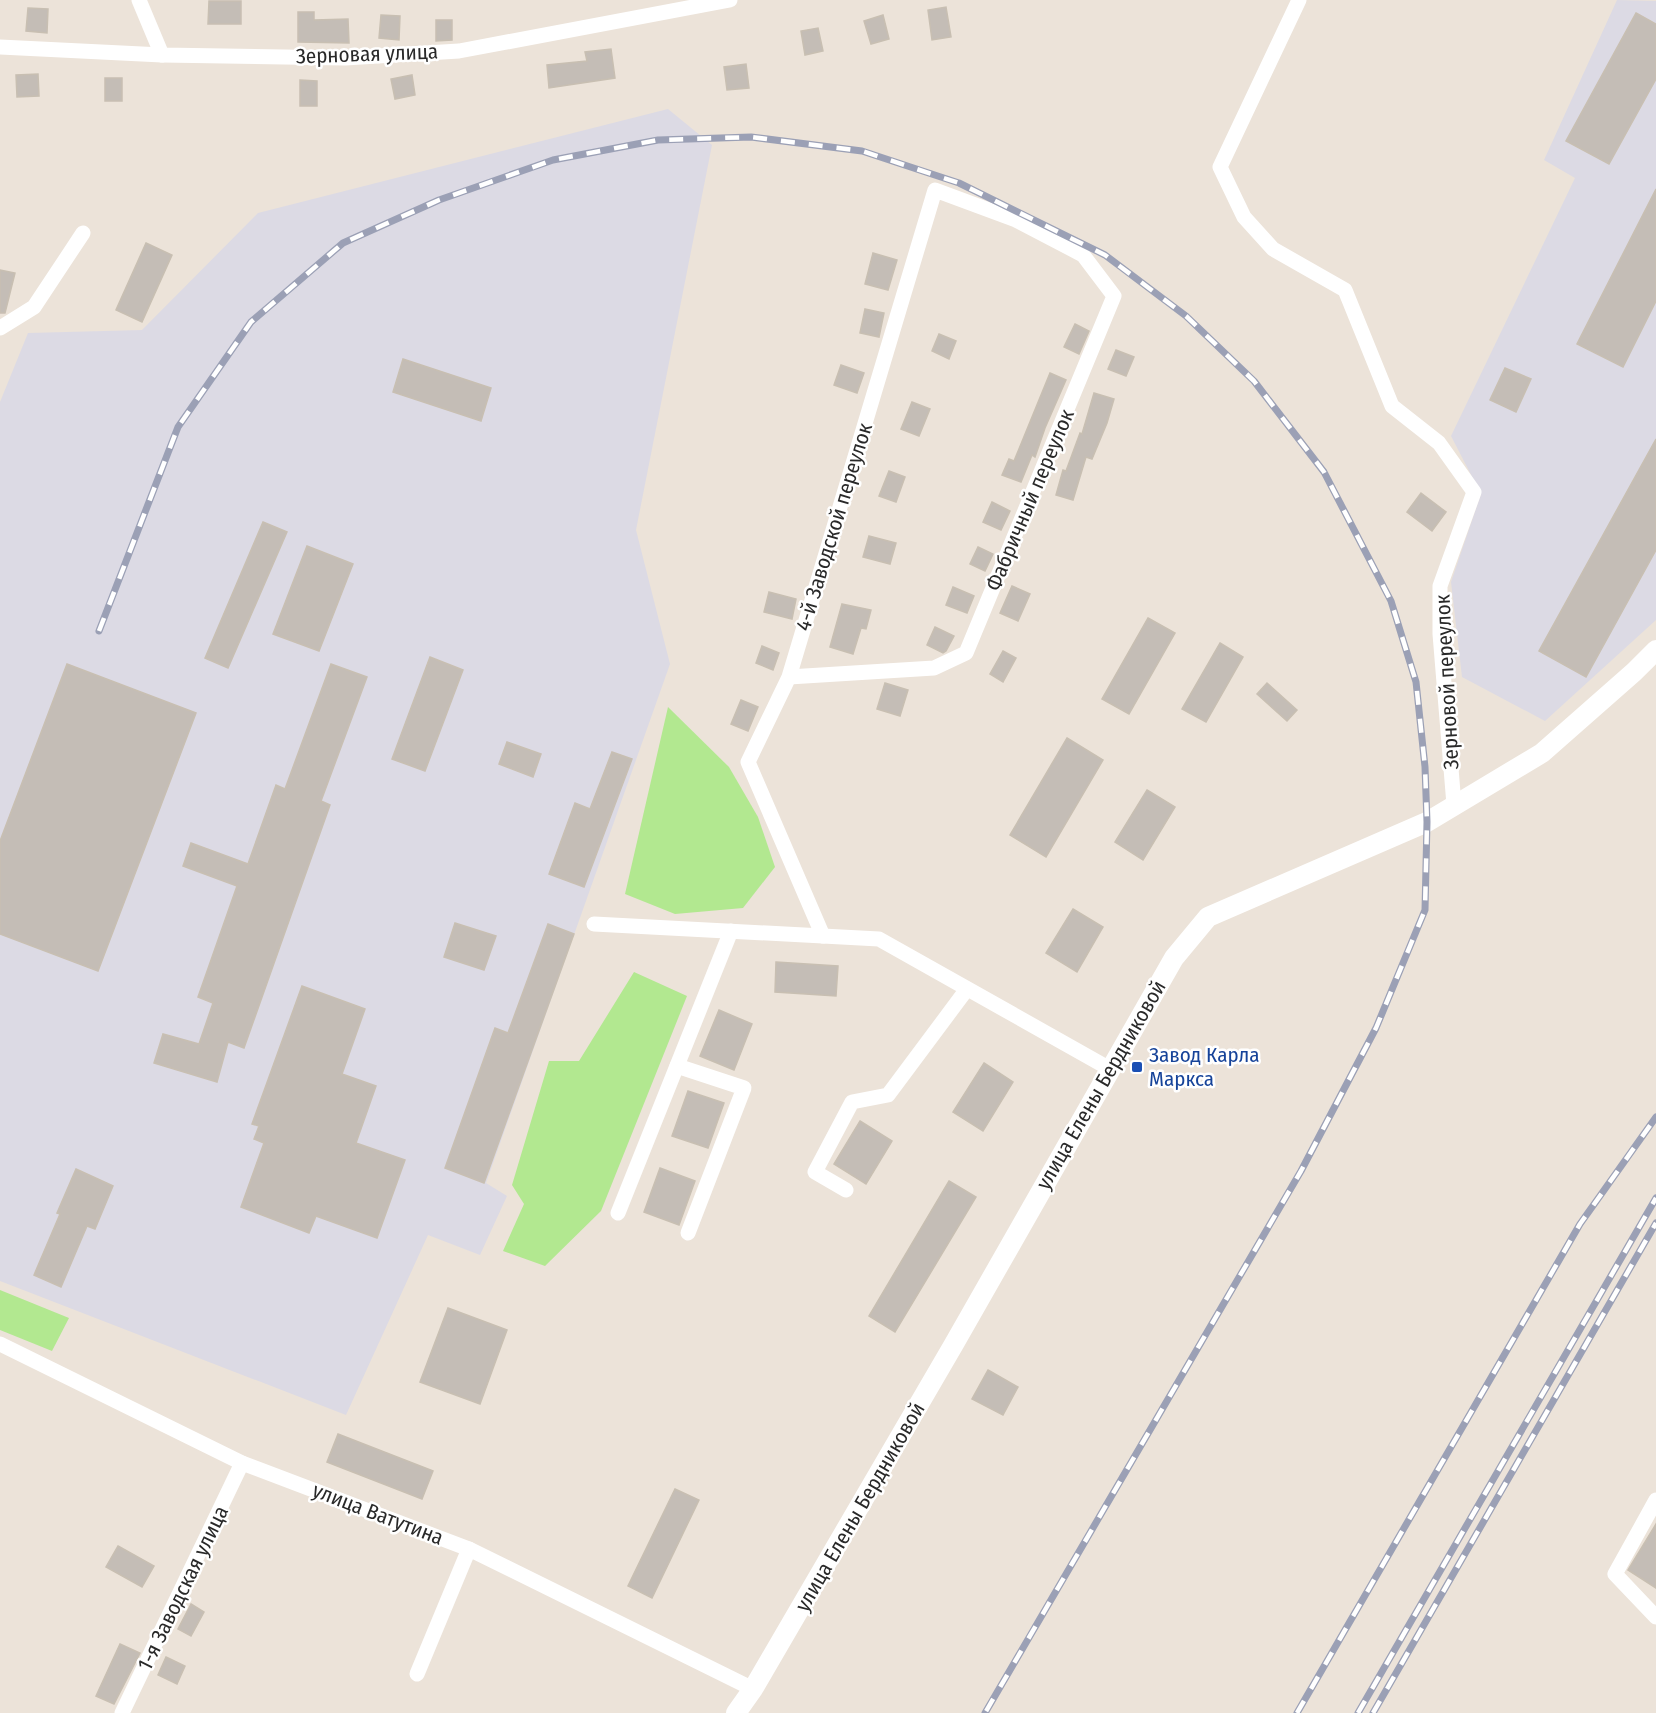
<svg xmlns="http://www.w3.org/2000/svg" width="1656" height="1713" font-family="'Fira Sans Condensed',sans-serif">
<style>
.industrial{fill:#dcdae4}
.green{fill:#b2e890}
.building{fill:#c4bdb6;stroke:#c8bfb2;stroke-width:1.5}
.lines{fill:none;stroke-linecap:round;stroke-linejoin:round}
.minor{stroke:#fff;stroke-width:15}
.tertiary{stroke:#fff;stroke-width:20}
.rail-casing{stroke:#9ba0b5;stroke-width:7}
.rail{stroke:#fff;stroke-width:4.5;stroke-dasharray:14;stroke-linecap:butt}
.transit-dot{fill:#1a4fb4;stroke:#fff;stroke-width:2}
.labels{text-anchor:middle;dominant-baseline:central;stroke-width:5;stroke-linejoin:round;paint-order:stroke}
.street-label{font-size:21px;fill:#292929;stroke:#fff}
.transit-label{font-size:21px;fill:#164399;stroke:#fff;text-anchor:start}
</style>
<rect width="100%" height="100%" fill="#ece3d9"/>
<g class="industrial">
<path d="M1617,0L1656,1V620L1545,721L1462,677L1451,582L1481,494L1451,436L1575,178L1544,160Z"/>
<path d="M668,109L712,145L636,530L670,664L486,1183L507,1196L480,1255L428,1235L346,1415L0,1281V402L28,333L142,330L258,213Z"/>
</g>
<g class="green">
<path d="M668,707L729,767L758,817L775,867L743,908L675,914L625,894Z"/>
<path d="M634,972L687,996L601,1211L545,1266L503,1251L524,1204L512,1185L549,1061H579Z"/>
<path d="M0,1290L69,1318L52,1351L0,1330Z"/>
</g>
<g class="building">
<path d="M209,1H241V24H208Z"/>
<path d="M946,7L951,37L932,40L928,10Z"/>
<path d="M28,8L48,9L47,33L26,31Z"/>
<path d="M298,12H314V20L348,19L349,43L298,42Z"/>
<path d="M1636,13L1656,24V79L1609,164L1566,141Z"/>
<path d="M381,15L400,16L399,40L379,38Z"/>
<path d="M883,15L889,39L871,44L864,21Z"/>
<path d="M436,20H452V40L436,41Z"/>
<path d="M818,28L823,51L805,55L801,31Z"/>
<path d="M611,49L615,78L549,88L547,65L587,61L585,52Z"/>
<path d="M746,64L749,88L727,90L724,67Z"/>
<path d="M38,74L39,96L17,97L16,75Z"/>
<path d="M412,75L415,95L395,99L391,79Z"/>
<rect x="105" y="78" width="17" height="23"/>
<path d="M300,80L317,81V106H300Z"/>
<path d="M1656,189V301L1623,367L1577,344Z"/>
<path d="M146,243L172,255L142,322L116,310Z"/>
<path d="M873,253L897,260L888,290L865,284Z"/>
<path d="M0,270L15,273L5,313H0Z"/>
<path d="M865,309L884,313L879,337L860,333Z"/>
<path d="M1075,324L1089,331L1079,354L1064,347Z"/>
<path d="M939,334L956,341L949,359L932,351Z"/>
<path d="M1116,350L1134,357L1126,376L1108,369Z"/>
<path d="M403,359L491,388L481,421L393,392Z"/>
<path d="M841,365L864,373L857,393L834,385Z"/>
<path d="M1505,368L1531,379L1516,412L1490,400Z"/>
<path d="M1050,373L1066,380L1045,428L1035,457L1032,455L1021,482L1002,475L1009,459L1014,461Z"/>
<path d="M1094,393L1114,399L1107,423L1092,459L1086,457L1073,500L1056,495L1063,470L1066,471L1080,433L1082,434Z"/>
<path d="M912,402L930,409L919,436L901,429Z"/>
<path d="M1656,439V550L1586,677L1539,651Z"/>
<path d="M889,471L905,477L896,502L879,496Z"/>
<path d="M1421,493L1446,512L1432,531L1407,512Z"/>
<path d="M992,502L1010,511L1001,530L983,522Z"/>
<path d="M263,522L287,532L228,668L205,658Z"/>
<path d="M869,536L896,543L890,564L863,557Z"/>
<path d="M307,546L353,564L319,651L273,634Z"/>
<path d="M978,547L993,554L985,571L970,564Z"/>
<path d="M1012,586L1030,594L1018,621L1000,613Z"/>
<path d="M953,587L974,596L967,613L946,605Z"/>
<path d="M769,592L796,599L792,619L764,612Z"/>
<path d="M842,604L871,610L866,629L861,628L853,654L830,647Z"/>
<path d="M1148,618L1175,633L1129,714L1102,699Z"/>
<path d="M935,627L954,636L946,651L943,653L927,645Z"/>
<path d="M1220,643L1243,657L1206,722L1182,709Z"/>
<path d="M762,646L779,653L773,670L756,663Z"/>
<path d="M1003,651L1016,658L1003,682L990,674Z"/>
<path d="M430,657L463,670L425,771L392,759Z"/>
<path d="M67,664L196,713L98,971L0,934V841Z"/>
<path d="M331,664L367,677L321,801L330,805L244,1048L228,1042L217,1082L154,1063L163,1034L199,1044L213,1003L198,997L237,886L183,866L191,843L248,864L276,785L285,789Z"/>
<path d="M885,683L908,690L900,716L877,709Z"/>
<path d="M1267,683L1297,710L1287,721L1257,694Z"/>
<path d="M741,700L758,707L748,731L731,724Z"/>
<path d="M1067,738L1103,760L1046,857L1010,835Z"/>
<path d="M507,742L541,754L533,777L499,764Z"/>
<path d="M612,752L632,759L584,887L549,874L575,803L590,809Z"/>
<path d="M1147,790L1175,807L1143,860L1115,842Z"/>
<path d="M1073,909L1103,927L1077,972L1046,953Z"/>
<path d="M455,923L496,936L484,970L444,957Z"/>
<path d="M548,924L574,934L484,1183L445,1168L495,1028L508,1033Z"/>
<path d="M776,962L838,966L836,996L775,992Z"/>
<path d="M302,986L365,1009L342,1074L376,1086L356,1143L405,1160L377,1238L316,1216L309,1233L241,1207L264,1143L254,1139L259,1126L252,1124Z"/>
<path d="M719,1010L752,1024L734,1070L700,1056Z"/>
<path d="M984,1063L1013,1082L983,1131L953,1112Z"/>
<path d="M688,1091L724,1103L708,1148L672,1136Z"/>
<path d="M860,1121L892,1141L866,1184L834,1164Z"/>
<path d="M660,1168L695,1181L679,1225L644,1212Z"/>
<path d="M76,1169L113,1186L95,1229L87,1226L61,1287L34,1275L60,1214L57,1213Z"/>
<path d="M949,1181L976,1197L895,1332L869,1316Z"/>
<path d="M448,1308L507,1330L480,1404L420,1382Z"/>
<path d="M988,1370L1018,1387L1003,1415L972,1399Z"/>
<path d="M338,1434L433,1471L422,1499L327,1462Z"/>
<path d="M675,1489L699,1500L652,1598L628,1586Z"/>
<path d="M1656,1524V1588L1628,1570Z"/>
<path d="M118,1546L154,1566L142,1587L106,1567Z"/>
<path d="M191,1604L204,1612L191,1636L178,1629Z"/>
<path d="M120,1644L140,1653L114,1704L96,1696Z"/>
<path d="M166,1657L185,1666L177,1684L158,1675Z"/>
</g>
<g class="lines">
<g class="minor">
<path d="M139,0L162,55"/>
<path d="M1299,0L1220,167L1244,217L1273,249L1345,290L1392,406L1439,443L1474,492L1440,586V634L1454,805"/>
<path d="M0,47L162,55L345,58L459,51L730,0"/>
<path d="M0,328L34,307L83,233"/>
<path d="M789,677L934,668L966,653L1114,296L1083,255L1016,220L935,190L789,677L748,762L823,936"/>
<path d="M594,924L879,939L1110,1069"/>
<path d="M677,1066L744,1088L688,1233"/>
<path d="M846,1190L815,1172L852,1102L888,1095L967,989"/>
<path d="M618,1213L731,931"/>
<path d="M0,1344L242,1463L469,1549L753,1689"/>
<path d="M1656,1500L1615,1574L1656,1617"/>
<path d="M417,1674L469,1549"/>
<path d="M122,1713L242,1463"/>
</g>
<path class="tertiary" d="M736,1713L753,1689L954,1344L1174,958L1208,917L1427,822L1542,753L1634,672L1656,650"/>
<defs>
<g id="rail">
<path d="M99,631L178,427L251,322L343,243L439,200L553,160L658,140L751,137L862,151L959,183L1105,255L1186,316L1254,381L1324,472L1391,601L1416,682L1425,767L1427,822L1425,910L1376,1028L1301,1171L985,1713"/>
<path d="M1297,1713L1580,1224L1656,1117"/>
<path d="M1358,1713L1656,1198"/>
<path d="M1373,1713L1656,1223"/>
</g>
</defs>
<use href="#rail" class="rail-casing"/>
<use href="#rail" class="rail"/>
</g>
<rect class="transit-dot" x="1131" y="1061" width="12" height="12" rx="3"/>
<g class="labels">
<g class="street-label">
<text transform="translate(367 54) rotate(-2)">Зерновая улица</text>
<text transform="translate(1030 500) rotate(-67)">Фабричный переулок</text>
<text transform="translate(834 527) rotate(-73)">4-й Заводской переулок</text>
<text transform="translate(1447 682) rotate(-93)">Зерновой переулок</text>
<text transform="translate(1101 1085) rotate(-60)">улица Елены Бердниковой</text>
<text transform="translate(860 1507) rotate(-60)">улица Елены Бердниковой</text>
<text transform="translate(378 1514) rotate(21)">улица Ватутина</text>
<text transform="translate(183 1588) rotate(-64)">1-я Заводская улица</text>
</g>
<g class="transit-label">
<text x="1149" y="1055">Завод Карла<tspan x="1149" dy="24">Маркса</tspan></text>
</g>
</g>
</svg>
